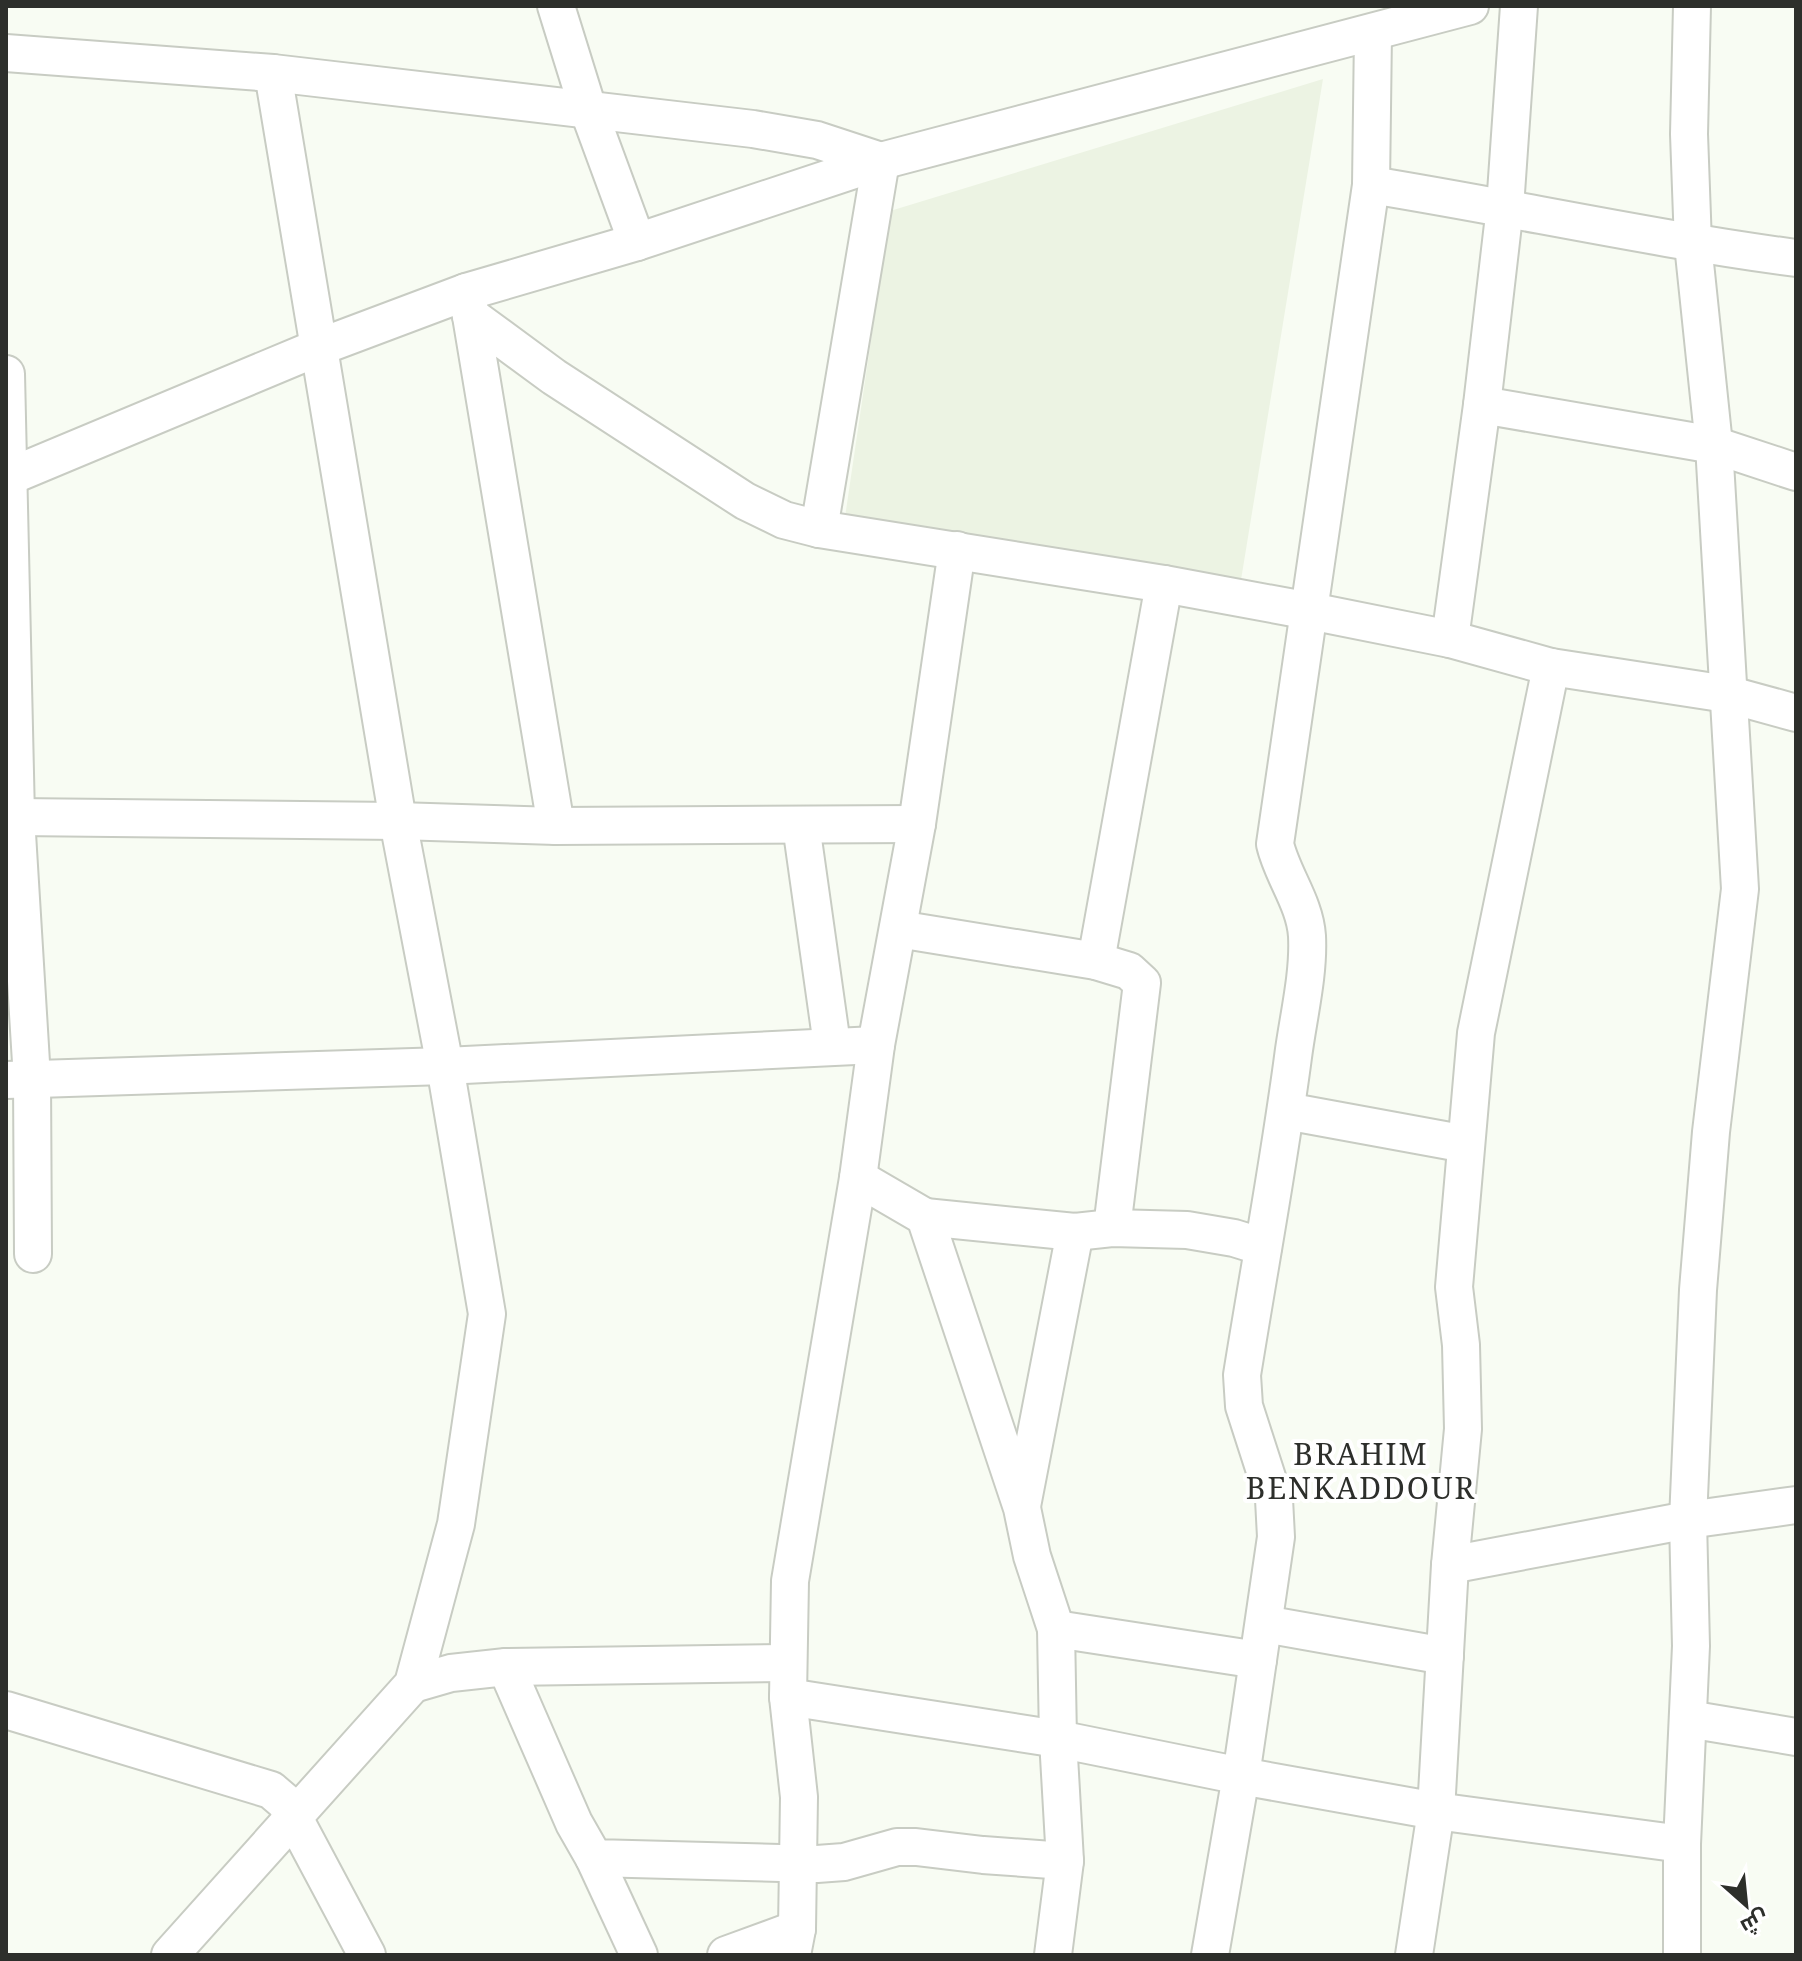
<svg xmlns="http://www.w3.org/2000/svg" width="1802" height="1961" font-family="'Noto Serif',Cairo,serif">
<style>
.built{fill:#ecf3e3}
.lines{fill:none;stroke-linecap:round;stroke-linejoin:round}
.minor-casing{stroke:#c8ccc3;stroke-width:40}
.minor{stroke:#fff;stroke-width:36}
.labels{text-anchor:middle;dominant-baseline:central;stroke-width:8;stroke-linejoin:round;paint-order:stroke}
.neighbourhood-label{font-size:30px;letter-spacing:2px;fill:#2d2f2b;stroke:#fff}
</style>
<rect width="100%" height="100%" fill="#f8fcf3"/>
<path class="built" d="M1323,79L1240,586L844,524L890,211Z"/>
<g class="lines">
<defs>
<g id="minor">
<path d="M556,6L588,109L637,242"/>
<path d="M6,53L273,73L753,129L817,140L881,161L819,529"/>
<path d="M1371,185C1513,208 1653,239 1796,258"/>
<path d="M466,292L471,316L554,377L745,501L784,520L819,529L1164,584L1310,611L1450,639L1551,667L1727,694L1796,713"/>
<path d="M471,316L556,826"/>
<path d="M6,374L16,817L32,1079L33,1254"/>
<path d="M1482,405L1714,445L1796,472"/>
<path d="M6,478L317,348L466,292L637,242L881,161L1470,6"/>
<path d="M1450,639L1482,405L1505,207L1519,6"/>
<path d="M16,817L398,821L556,826L917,824"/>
<path d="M801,825L832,1045"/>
<path d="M898,929L1096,961L1129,971L1142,983L1112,1228"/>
<path d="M1096,961L1164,584"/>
<path d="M6,1080L445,1066L876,1045"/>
<path d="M1286,1111L1466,1144"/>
<path d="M858,1178L925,1217L1022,1508L1032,1556L1056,1629L1058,1739L1065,1861L1053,1955"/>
<path d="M925,1217L1075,1232L1112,1228L1187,1230L1234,1238L1263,1247"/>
<path d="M1022,1506L1075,1232"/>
<path d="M1450,1565L1688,1520L1796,1505"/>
<path d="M1264,1624L1445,1656"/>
<path d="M1056,1629L1258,1660"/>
<path d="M506,1667L574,1823L594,1858L817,1864L844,1862L897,1847H916L983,1855L1065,1861"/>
<path d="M413,1684L451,1673L506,1667L788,1663"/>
<path d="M788,1697L1058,1739L1241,1776L1436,1811L1450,1565L1463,1429L1461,1345L1454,1287L1476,1033L1551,667"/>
<path d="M6,1710L271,1790L285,1802L294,1818L367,1955"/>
<path d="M1688,1719L1796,1737"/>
<path d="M594,1858L639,1955"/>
<path d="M170,1955L413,1684L456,1524L487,1314L445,1066L398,821L273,73"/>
<path d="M726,1955L797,1929"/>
<path d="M792,1955L797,1929L799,1797L788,1697L790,1581L858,1178L876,1045L917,824L957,550"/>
<path d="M1210,1955L1241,1776L1276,1537L1274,1499L1244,1406L1242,1375C1259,1269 1279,1163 1293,1057C1298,1018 1309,975 1307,936C1305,903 1282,875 1275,844L1371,185L1373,33"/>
<path d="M1414,1955L1436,1811L1682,1844"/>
<path d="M1682,1955V1844L1691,1646L1688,1520L1698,1290L1711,1132L1740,889L1714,445L1693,244L1689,134L1692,6"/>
</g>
</defs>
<use href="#minor" class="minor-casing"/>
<use href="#minor" class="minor"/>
</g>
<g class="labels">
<g class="neighbourhood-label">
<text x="1361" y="1453">BRAHIM<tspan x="1361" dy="34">BENKADDOUR</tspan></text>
</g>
</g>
<rect width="1802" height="1961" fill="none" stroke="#2d2f2b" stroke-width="16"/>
<g transform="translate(1746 1905) rotate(153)" stroke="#ffffff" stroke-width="6" paint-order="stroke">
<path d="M0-6L14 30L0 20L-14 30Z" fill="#2d2f2b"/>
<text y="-12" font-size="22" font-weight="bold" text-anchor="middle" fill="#2d2f2b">ش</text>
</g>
</svg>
